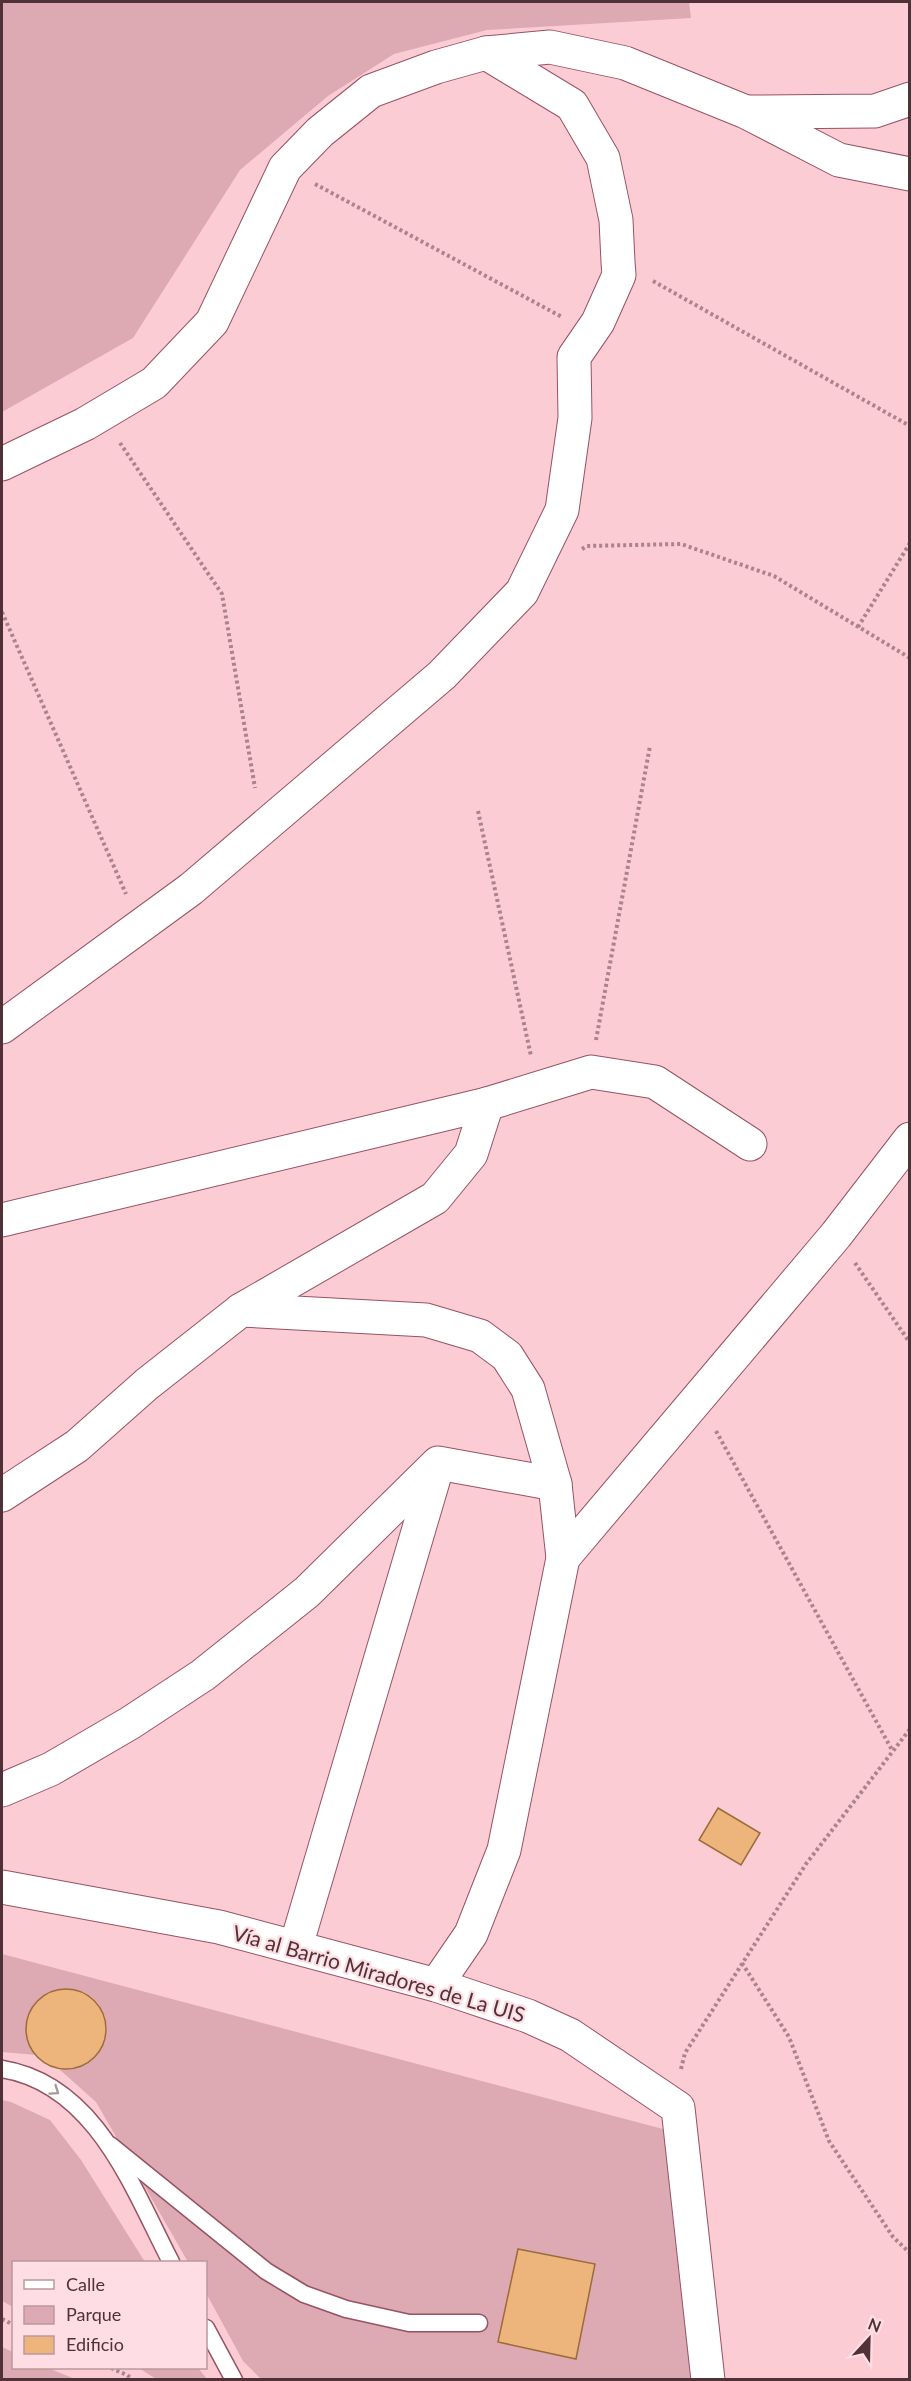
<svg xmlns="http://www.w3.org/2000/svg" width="911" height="2381" font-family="Lato,sans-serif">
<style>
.green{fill:#dda9b3}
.building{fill:#edb57c;stroke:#9b6b38;stroke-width:1.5}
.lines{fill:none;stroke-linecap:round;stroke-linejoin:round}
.service-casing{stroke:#965363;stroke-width:19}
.minor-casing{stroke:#965363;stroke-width:35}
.path{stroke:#ab838b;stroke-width:4;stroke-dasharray:3 3;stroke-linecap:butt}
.service{stroke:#fff;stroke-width:16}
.minor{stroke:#fff;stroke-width:33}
.oneway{stroke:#a8989c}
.labels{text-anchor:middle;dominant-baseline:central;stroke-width:4.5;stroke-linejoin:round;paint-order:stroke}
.street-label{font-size:21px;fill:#503138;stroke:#fedee4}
</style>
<rect width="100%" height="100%" fill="#fcccd5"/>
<g class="green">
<path d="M2,2H689L691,18L487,30L394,54L328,96L240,170L133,338L2,412Z"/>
<path d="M2,1954L663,2129L691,2379H261L243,2361L206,2293V2262H188L96,2102L59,2069C130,2068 115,1979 58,1990C47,1992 37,1999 32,2008C22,2024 26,2040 36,2055L2,2052Z"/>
<path d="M2,2100L11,2102L50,2120L81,2160L145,2262H14L13,2307L2,2301Z"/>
<path d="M2,2347L13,2352L14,2368H48L75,2379H2Z"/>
<path d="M139,2368H198L207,2379H156Z"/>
</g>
<g class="building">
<path d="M718,1808L760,1833L741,1865L699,1840Z"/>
<circle cx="66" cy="2029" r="40"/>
<path d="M518,2249L595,2264L576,2359L498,2342Z"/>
</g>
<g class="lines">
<defs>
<g id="service">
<path d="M2,2069C96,2084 133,2189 171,2262"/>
<path d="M110,2145L266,2271L304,2294L346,2309L409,2323H479"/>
<path d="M206,2328L234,2380"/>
</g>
<g id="minor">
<path d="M751,112L875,111L910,99"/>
<path d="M2,464L85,424L154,383L212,322L285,168L320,132L371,91L436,67L486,53L550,47L625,63L746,112L839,160L910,174"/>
<path d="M2,1027L191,889L442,675L522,592L562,510L575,418L574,357L598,322L619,275L618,262L616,220L603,158L572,105L486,53"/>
<path d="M2,1220L487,1104L591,1072L655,1082L750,1144"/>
<path d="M241,1310L426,1320L480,1336L507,1356L528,1389L555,1484L563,1558L504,1850L471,1934L436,1985"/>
<path d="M2,1495L77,1446L147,1384L241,1310L435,1198L471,1154L487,1104"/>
<path d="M563,1558L836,1235L910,1139"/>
<path d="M2,1790L51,1769L130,1723L203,1675L307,1592L438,1463L555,1484"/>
<path d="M2,1887L219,1927L436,1985L528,2016L570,2035L678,2108L708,2380"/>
<path d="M296,1946L438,1464"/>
</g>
</defs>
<use href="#service" class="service-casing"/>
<use href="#minor" class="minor-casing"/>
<g class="path">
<path d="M315,184L562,317"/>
<path d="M653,281L910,426"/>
<path d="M120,443L222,594L255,788"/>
<path d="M582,549L587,546L681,544L774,576L910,658"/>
<path d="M2,612L126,894"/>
<path d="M858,627L910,543"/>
<path d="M478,811L531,1056"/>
<path d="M596,1040L650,746"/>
<path d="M855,1263L910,1343"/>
<path d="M716,1431L892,1750"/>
<path d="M742,1963L789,2037L829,2141L893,2237L910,2253"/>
<path d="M681,2069L685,2053L806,1864L910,1729"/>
<path d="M2,2319L14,2325"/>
<path d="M111,2368L127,2375L133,2380"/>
</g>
<use href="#service" class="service"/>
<use href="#minor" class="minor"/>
</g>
<defs><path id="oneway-chevron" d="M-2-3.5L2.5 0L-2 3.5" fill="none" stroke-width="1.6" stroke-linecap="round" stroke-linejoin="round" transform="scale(1.5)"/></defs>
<use class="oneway" href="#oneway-chevron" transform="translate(55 2091) rotate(35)"/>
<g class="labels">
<g class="street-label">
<text transform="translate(379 1973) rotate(16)">Vía al Barrio Miradores de La UIS</text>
</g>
</g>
<rect width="911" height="2381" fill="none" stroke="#503138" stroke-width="6"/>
<rect x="12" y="2261" width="195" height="108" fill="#fedee4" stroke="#b8999f" stroke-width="1.5"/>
<rect x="24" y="2280" width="30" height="9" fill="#ffffff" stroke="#b8999f" stroke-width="1.5"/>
<text x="66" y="2291" font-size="18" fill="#503138">Calle</text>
<rect x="24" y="2306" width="30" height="18" fill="#dda9b3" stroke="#b8999f" stroke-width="1.5"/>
<text x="66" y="2321" font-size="18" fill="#503138">Parque</text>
<rect x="24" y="2336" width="30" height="18" fill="#edb57c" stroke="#b8999f" stroke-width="1.5"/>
<text x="66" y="2351" font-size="18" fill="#503138">Edificio</text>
<g transform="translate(869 2339) rotate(22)" stroke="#fedee4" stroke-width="4.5" paint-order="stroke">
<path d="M0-4.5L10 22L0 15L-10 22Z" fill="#503138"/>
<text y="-9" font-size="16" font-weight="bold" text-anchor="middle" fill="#503138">N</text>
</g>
</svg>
